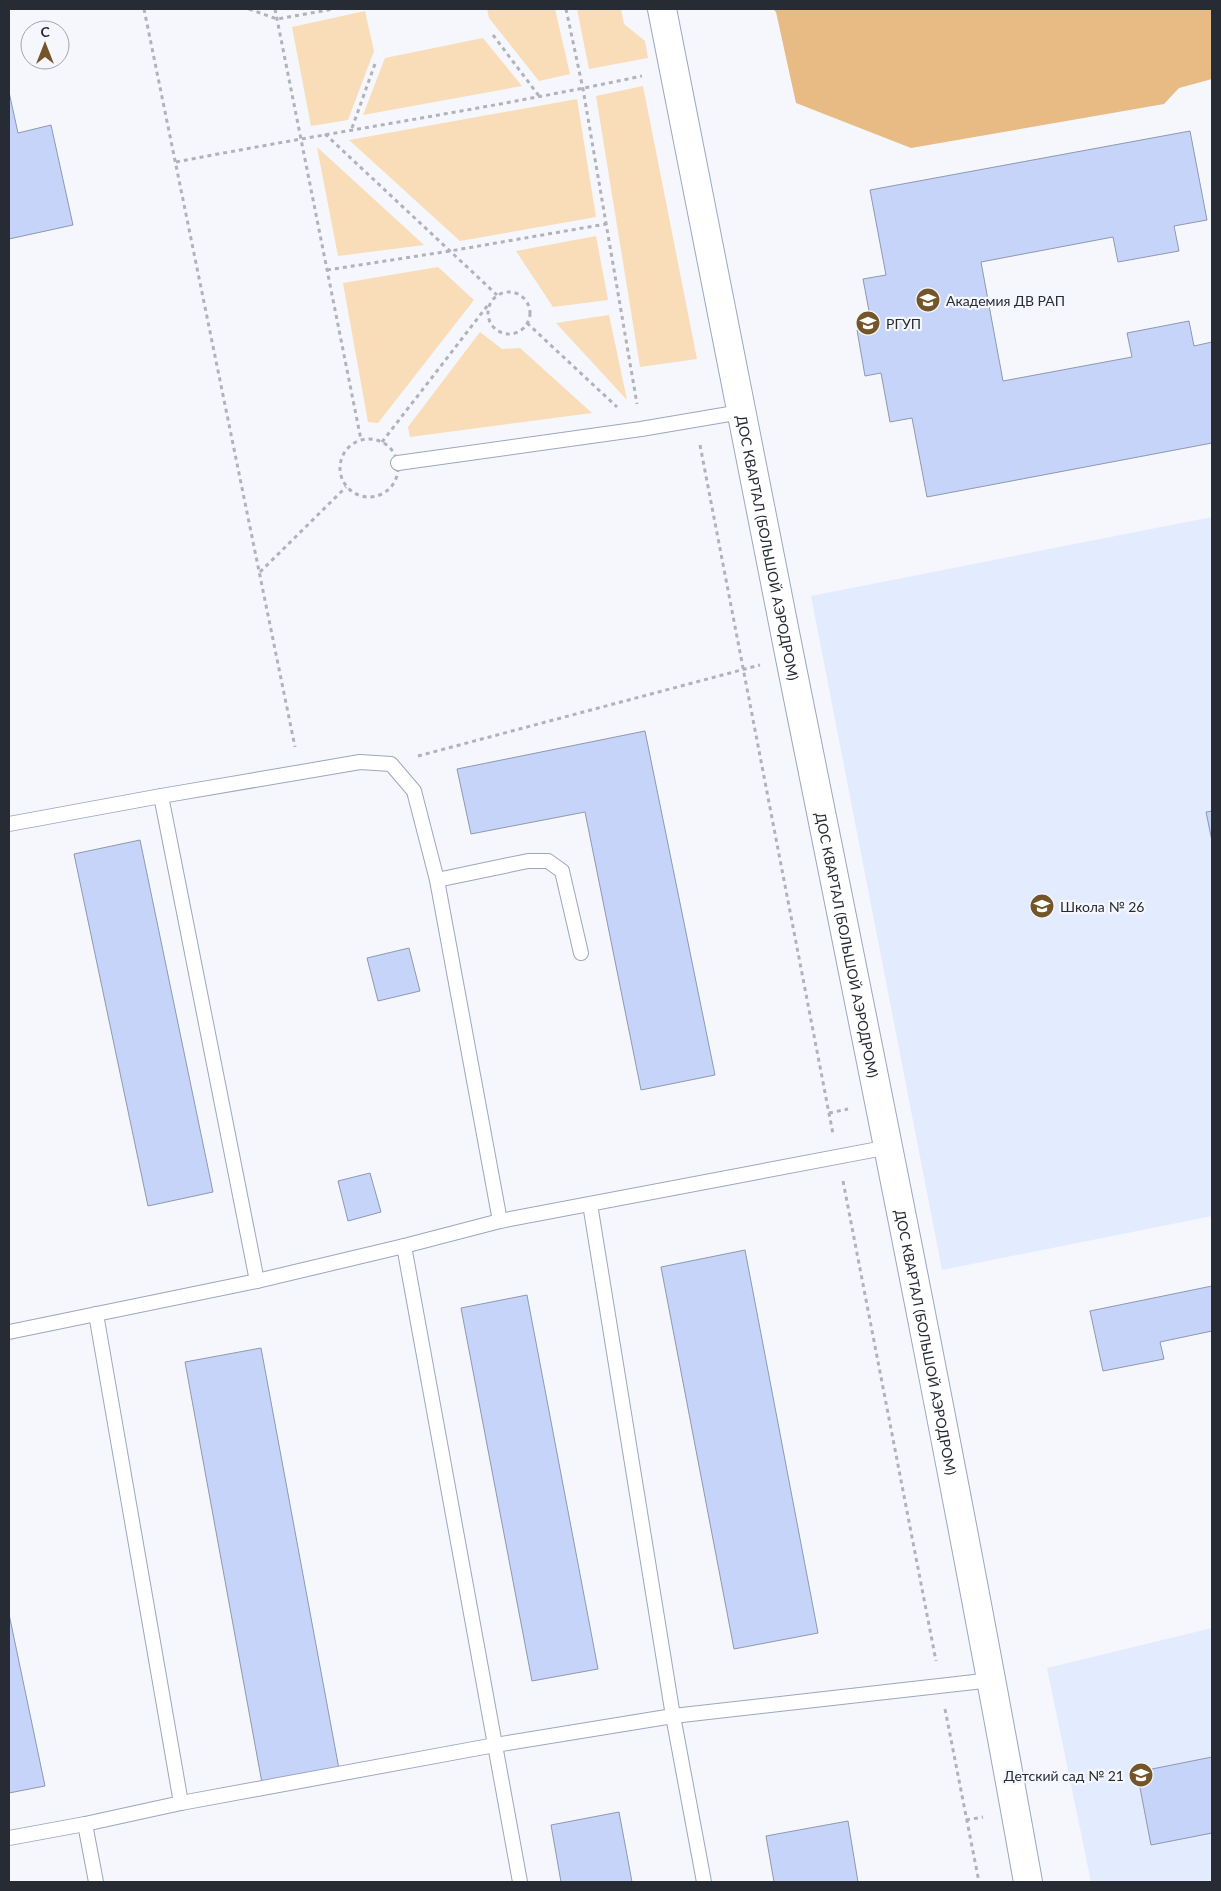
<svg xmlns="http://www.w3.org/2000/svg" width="1221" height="1891" font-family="Lato,sans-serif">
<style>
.built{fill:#e3ebff}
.green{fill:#f9dcb8}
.forest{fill:#e7bb83}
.building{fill:#c5d4f8;stroke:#8e98b0}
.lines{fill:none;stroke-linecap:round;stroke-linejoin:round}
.service-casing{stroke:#9ca6be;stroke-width:16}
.minor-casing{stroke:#9ca6be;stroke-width:30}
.path{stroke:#b1b3ba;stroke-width:3;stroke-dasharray:4 4;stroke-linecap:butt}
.service{stroke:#fff;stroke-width:14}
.minor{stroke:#fff;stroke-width:28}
.labels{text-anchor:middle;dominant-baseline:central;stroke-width:4.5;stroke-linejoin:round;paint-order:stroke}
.poi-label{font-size:14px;fill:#272b34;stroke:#f5f7fc;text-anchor:start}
.street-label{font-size:14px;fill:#272b34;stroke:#f5f7fc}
</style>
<rect width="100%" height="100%" fill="#f5f7fc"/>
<g class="built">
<path d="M1212,517V1216L942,1270L811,596Z"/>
<path d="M1212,1628V1882H1091L1047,1668Z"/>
</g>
<g class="green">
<path d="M487,9H555L570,74L539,81L489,18Z"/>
<path d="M577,9H621L624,24L645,41L648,58L589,69Z"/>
<path d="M365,11L374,51L348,120L311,126L292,27Z"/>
<path d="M483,38L522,86L363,115L385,58Z"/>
<path d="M643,86L697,359L640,367L596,96Z"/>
<path d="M577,99L596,217L460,241L349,140Z"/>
<path d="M317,147L424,245L338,256Z"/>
<path d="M596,236L608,300L553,307L516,251Z"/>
<path d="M438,267L474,300L378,423L368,422L343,283Z"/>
<path d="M609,315L627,400L556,323Z"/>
<path d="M480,332L502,349L520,348L592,413L410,437L408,427Z"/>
</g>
<path class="forest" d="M773,9H1212V79L1179,88L1164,104L911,148L796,103L776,12Z"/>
<g class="building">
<path d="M9,92L18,133L51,125L73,225L9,239Z"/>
<path d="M1190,131L1207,220L1174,226L1179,251L1118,262L1113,237L981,262L1003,381L1132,357L1127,333L1189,321L1194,346L1212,342V443L927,497L912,418L890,422L881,373L865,376L857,330L872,327L863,279L886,275L870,190Z"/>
<path d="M645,731L715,1075L641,1090L585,812L471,834L457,769Z"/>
<path d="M1212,811V841L1206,812Z"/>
<path d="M140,840L213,1192L148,1206L74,854Z"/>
<path d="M409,948L420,991L378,1001L367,958Z"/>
<path d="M370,1173L381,1212L348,1221L338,1181Z"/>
<path d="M745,1250L818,1633L734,1649L661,1267Z"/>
<path d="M1212,1286V1331L1160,1342L1164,1359L1103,1371L1090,1311Z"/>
<path d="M527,1295L598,1669L532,1681L461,1308Z"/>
<path d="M261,1348L339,1769L262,1783L185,1362Z"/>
<path d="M9,1614L45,1786L9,1793Z"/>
<path d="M1212,1757V1833L1151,1845L1137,1772Z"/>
<path d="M619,1812L632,1882H561L551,1825Z"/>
<path d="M848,1821L858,1882H774L766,1836Z"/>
</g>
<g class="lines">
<defs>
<g id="service">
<path d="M398,463L641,429L741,412"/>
<path d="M161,796L257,1281"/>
<path d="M9,824L161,796L360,762L391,764L414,791L437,880L500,1221"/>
<path d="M437,880L528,861H548L562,871L581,953"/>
<path d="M590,1204L673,1716L704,1882"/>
<path d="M404,1246L520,1882"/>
<path d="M96,1314L181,1803"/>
<path d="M9,1332L257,1281L404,1246L500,1221L889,1147"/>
<path d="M85,1824L96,1882"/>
<path d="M9,1838L85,1824L181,1803L495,1745L673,1716L992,1680"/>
</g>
<g id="minor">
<path id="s1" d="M662,9C705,225 747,442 790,658C872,1066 955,1473 1028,1882"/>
</g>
</defs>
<use href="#service" class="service-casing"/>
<use href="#minor" class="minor-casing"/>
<g class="path">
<path d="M144,9L295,747"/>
<path d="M249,9L277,19L334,9"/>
<path d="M275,9L361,440"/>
<path d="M566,9L583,89L637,404"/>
<path d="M493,35L539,96"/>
<path d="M352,128L376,61"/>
<path d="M325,134L497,295"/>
<path d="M176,162C331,132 488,109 642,76"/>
<path d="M327,270L450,251L606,224"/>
<circle cx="509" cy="313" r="21"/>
<path d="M527,323L617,407"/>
<circle cx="369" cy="468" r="29"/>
<path d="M382,442L488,305"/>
<path d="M700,445L833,1134"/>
<path d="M260,572L346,487"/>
<path d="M418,756L760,665"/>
<path d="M829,1113L848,1109"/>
<path d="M843,1181L936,1661"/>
<path d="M945,1709L979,1882"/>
<path d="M966,1820L983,1817"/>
</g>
<use href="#service" class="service"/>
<use href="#minor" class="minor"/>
</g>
<defs>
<symbol id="university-disc" viewBox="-11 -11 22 22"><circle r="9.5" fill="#74552a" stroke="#f5f7fc"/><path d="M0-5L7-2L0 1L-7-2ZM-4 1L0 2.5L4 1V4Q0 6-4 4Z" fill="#fff"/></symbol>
<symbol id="school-disc" viewBox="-11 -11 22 22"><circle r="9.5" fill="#74552a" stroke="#f5f7fc"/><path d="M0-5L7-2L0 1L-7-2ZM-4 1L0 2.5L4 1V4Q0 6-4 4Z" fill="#fff"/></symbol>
</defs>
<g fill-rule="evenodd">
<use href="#university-disc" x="914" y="286" width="28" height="28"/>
<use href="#university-disc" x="854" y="309" width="28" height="28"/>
<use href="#school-disc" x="1028" y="892" width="28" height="28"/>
<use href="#school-disc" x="1127" y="1761" width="28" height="28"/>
</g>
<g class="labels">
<g class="poi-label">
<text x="946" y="300">Академия ДВ РАП</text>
<text x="886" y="323">РГУП</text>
<text x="1060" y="906">Школа № 26</text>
<text x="1124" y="1775" text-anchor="end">Детский сад № 21</text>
</g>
<g class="street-label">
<text stroke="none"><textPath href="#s1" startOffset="549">ДОС КВАРТАЛ (БОЛЬШОЙ АЭРОДРОМ)</textPath></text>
<text stroke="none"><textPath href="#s1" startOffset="954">ДОС КВАРТАЛ (БОЛЬШОЙ АЭРОДРОМ)</textPath></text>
<text stroke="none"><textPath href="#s1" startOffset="1359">ДОС КВАРТАЛ (БОЛЬШОЙ АЭРОДРОМ)</textPath></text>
</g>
</g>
<rect width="1221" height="1891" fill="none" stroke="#272b34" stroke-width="20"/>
<g transform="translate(45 45)"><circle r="24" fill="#f5f7fc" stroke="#a3a5ac"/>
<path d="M0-4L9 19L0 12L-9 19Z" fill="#74552a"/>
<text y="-8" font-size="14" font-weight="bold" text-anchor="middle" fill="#272b34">С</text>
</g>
</svg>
